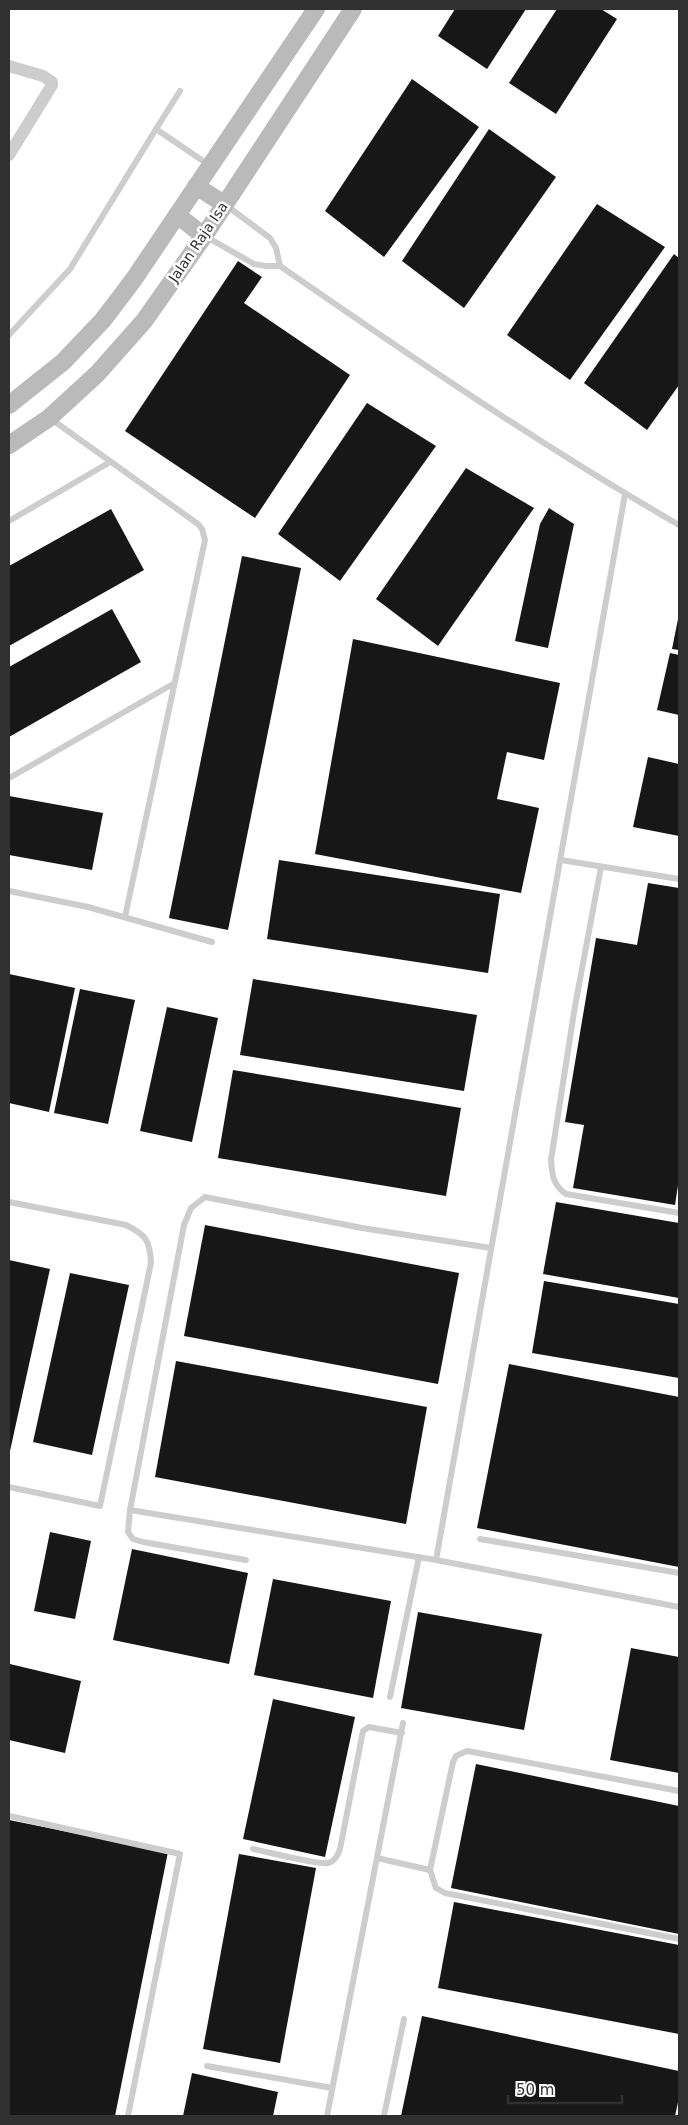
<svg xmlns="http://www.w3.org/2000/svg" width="688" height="2125" font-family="'DejaVu Sans',sans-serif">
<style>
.building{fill:#171717}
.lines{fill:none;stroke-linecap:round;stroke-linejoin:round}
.lane{stroke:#cdcdcd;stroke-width:6}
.street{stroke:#cdcdcd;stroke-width:12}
.secondary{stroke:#bababa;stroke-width:18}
.labels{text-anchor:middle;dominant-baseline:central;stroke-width:5;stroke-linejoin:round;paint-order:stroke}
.street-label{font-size:14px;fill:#303030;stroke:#fff}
</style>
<rect width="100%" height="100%" fill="#fff"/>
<g class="building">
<path d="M455,9H526L487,69L438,36Z"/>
<path d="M557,9H601L617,19L556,114L509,83Z"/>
<path d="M412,79L479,127L384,257L325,211Z"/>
<path d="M489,129L556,177L464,308L402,261Z"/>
<path d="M597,204L665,247L570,380L507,335Z"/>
<path d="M674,254L679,258V385L647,430L584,383Z"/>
<path d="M238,261L262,277L244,303L350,375L255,518L125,431Z"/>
<path d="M367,403L436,446L340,581L278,534Z"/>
<path d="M466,468L534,508L438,646L376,599Z"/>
<path d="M549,508L574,524L548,648L515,641L540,524Z"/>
<path d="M111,509L144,570L9,646V566Z"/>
<path d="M242,556L301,568L228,930L169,918Z"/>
<path d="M112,609L141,662L9,737V667Z"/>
<path d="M678,619H679V650L672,649Z"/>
<path d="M353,639L560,683L544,760L507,752L497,799L539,808L521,893L315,854Z"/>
<path d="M670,653L679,655V715L657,710Z"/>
<path d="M648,757L679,764V836L633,827Z"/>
<path d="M9,796L103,813L92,870L9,855Z"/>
<path d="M279,860L500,894L488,973L267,939Z"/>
<path d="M648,883L679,888V1179L675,1205L573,1188L584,1125L565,1122L596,938L637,945Z"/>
<path d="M9,974L75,988L49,1112L9,1103Z"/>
<path d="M253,979L477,1015L464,1091L240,1055Z"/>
<path d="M80,989L135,1000L108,1124L54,1113Z"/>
<path d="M167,1007L218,1018L192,1142L140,1131Z"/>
<path d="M233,1070L461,1108L446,1196L218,1158Z"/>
<path d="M556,1202L679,1223V1298L543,1274Z"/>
<path d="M205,1225L459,1273L438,1384L184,1336Z"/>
<path d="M9,1260L50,1269L10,1451H9Z"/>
<path d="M70,1273L129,1285L92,1455L33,1442Z"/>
<path d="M544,1281L679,1304V1378L532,1353Z"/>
<path d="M176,1361L427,1407L406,1524L155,1477Z"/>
<path d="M509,1364L679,1397V1567L477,1528Z"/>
<path d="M50,1532L91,1541L75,1619L34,1611Z"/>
<path d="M132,1549L248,1573L229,1664L113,1640Z"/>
<path d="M273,1579L391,1601L373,1698L254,1675Z"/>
<path d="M418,1612L542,1634L524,1730L401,1708Z"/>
<path d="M631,1648L679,1657V1773L610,1760Z"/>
<path d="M10,1664L81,1681L65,1753L9,1740Z"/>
<path d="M273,1699L355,1717L325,1857L243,1839Z"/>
<path d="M476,1764L679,1806V1934L451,1888Z"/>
<path d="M9,1820L168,1852L115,2116H9Z"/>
<path d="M239,1854L316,1868L280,2063L203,2049Z"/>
<path d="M454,1902L679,1945V2034L438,1988Z"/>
<path d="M422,2016L679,2071V2098L675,2116H401Z"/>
<path d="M192,2073L278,2092L273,2116H183Z"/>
</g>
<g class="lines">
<g class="lane">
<path d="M156,129L180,91"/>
<path d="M227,206L270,238L276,248L280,266"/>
<path d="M205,236L254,264L266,266H280C410,356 542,446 679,525"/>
<path d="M9,335L70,269L156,129L209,165"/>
<path d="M51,419L198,524L202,529L205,540L125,917"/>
<path d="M9,521L110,462"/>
<path d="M11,777L173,684"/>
<path d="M561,860L679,879"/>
<path d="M601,867L575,1006L551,1160C552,1175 553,1185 566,1194L679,1213"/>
<path d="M9,891L88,907L212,942"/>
<path d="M9,1202L126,1225C146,1235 150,1240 151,1263L100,1506L9,1487"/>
<path d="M130,1510L436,1560L679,1607"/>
<path d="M480,1539L679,1573"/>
<path d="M246,1560L143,1542L133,1539L128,1532L130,1510L184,1225L191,1208L205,1197L362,1228L491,1248"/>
<path d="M436,1560L625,494"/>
<path d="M390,1697L419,1557"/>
<path d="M679,1791L467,1751L456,1756L453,1762L430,1870L436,1888L445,1893L679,1939"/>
<path d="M9,1816L180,1854L128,2116"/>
<path d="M253,1849C268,1852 316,1865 328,1863C334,1862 338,1855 340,1849L363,1731L369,1727L402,1733"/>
<path d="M377,1858L430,1870"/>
<path d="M207,2066L332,2088"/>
<path d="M327,2116L403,1723"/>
<path d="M384,2116L404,2019"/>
</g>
<path class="street" d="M9,66L43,76L52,82V85L9,155"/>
<g class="secondary">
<path d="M196,186L224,204"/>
<path d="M177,215L204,236"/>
<path d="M9,405L63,362L103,320L134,279L316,9"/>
<path d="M9,445L49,418L97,374L144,321L204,236L353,9"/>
</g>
</g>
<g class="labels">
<g class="street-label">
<text transform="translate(198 242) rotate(-56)">Jalan Raja Isa</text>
</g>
</g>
<rect width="688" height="2125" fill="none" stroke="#303030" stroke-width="20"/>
<path d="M508 2095v8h114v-8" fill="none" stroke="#303030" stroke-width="2.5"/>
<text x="516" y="2095" font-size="15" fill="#303030" stroke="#ffffff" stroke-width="4" paint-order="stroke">50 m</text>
</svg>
